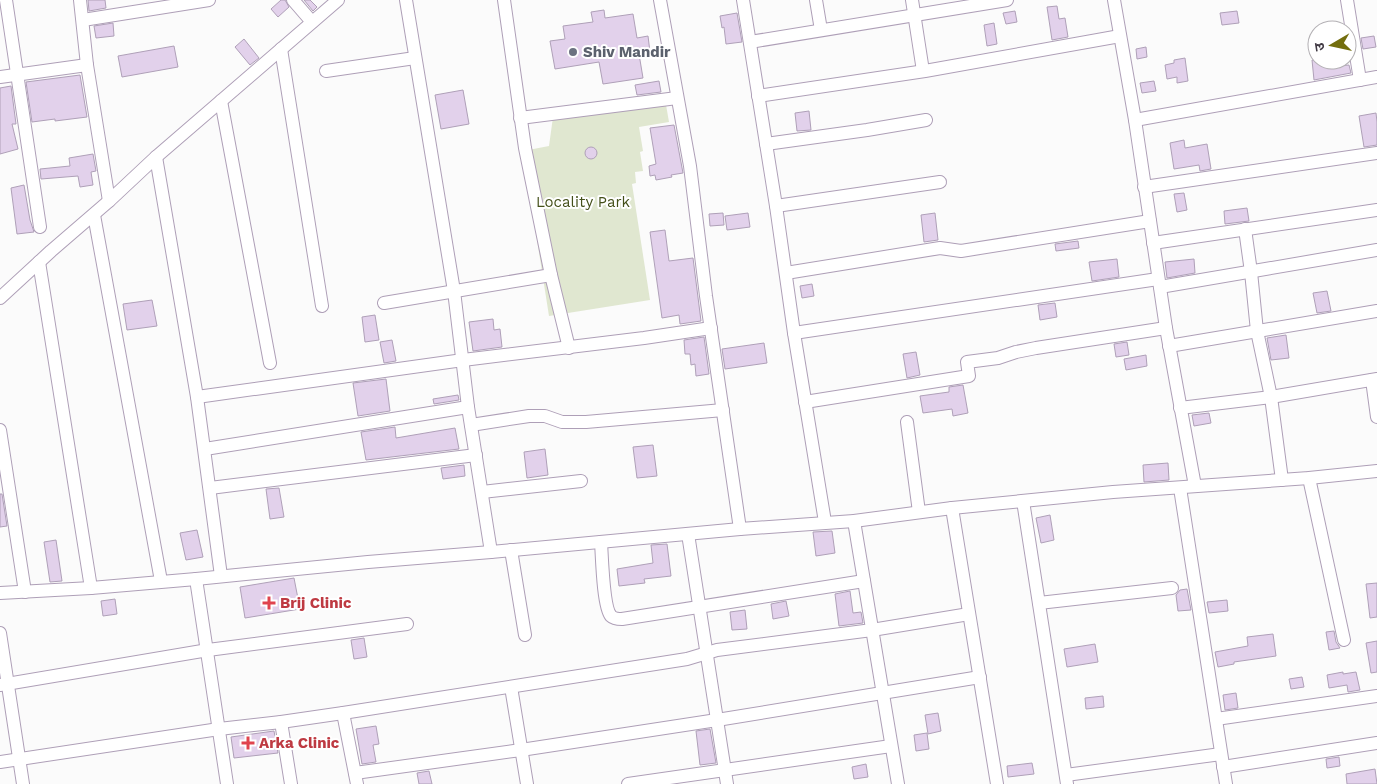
<svg xmlns="http://www.w3.org/2000/svg" width="1377" height="784" font-family="'Work Sans','Noto Sans Devanagari',sans-serif">
<style>
.green{fill:#e0e7d0}
.building{fill:#e2d1eb;stroke:#afa0b8}
.lines{fill:none;stroke-linecap:round;stroke-linejoin:round}
.minor-casing{stroke:#ae9fb7;stroke-width:14}
.minor{stroke:#fff;stroke-width:12}
.worship-dot{fill:#6b7280;stroke:#fff;stroke-width:2}
.health-dot{fill:#e0444e;stroke:#fff;stroke-width:2}
.labels{text-anchor:middle;dominant-baseline:central;stroke-width:4;stroke-linejoin:round;paint-order:stroke}
.worship-label{font-size:15px;font-weight:bold;fill:#5b616d;stroke:#fff;text-anchor:start}
.park-label{font-size:15px;fill:#44501a;stroke:#fff}
.health-label{font-size:15px;font-weight:bold;fill:#be3a42;stroke:#fff;text-anchor:start}
</style>
<rect width="100%" height="100%" fill="#fbfbfb"/>
<path class="green" d="M665,99L669,122L639,127L643,151L640,152L643,171L635,172L636,183L632,184L650,300L549,316L523,151L549,146L553,117Z"/>
<g class="building">
<path d="M88,0H105L106,8L89,11Z"/>
<path d="M281,0H285L289,7L278,17L271,9Z"/>
<path d="M304,0H310L317,7L313,11Z"/>
<path d="M1057,6L1059,19L1065,18L1068,37L1052,40L1047,7Z"/>
<path d="M604,10L605,18L633,14L637,38L648,36L650,52L639,54L643,78L603,84L599,62L555,69L550,41L565,39L563,26L593,22L591,12Z"/>
<path d="M1015,11L1017,22L1006,24L1003,13Z"/>
<path d="M1237,11L1239,23L1222,25L1220,13Z"/>
<path d="M737,13L742,42L726,44L724,27L722,28L720,16Z"/>
<path d="M113,23L114,36L96,38L94,26Z"/>
<path d="M994,23L997,44L987,46L984,25Z"/>
<path d="M1374,36L1376,47L1363,49L1361,38Z"/>
<path d="M244,39L259,58L250,65L235,47Z"/>
<path d="M174,46L178,67L122,77L118,56Z"/>
<path d="M1146,47L1147,57L1137,59L1136,49Z"/>
<path d="M1185,58L1188,81L1177,83V77L1167,79L1165,65L1174,63V60Z"/>
<path d="M1312,60H1325L1326,67L1349,65L1351,73L1314,80Z"/>
<path d="M80,75L87,117L55,121V119L32,122L26,82Z"/>
<path d="M659,81L661,92L637,95L635,85Z"/>
<path d="M1154,81L1156,91L1142,93L1140,83Z"/>
<path d="M11,86L16,124H12L18,149L0,154V88Z"/>
<path d="M463,90L469,124L441,129L435,95Z"/>
<path d="M809,111L811,130L797,131L795,113Z"/>
<path d="M1376,113L1377,122V145L1364,147L1359,116Z"/>
<path d="M674,125L683,173L671,175L672,177L656,180L655,175L650,176L649,166L656,164L650,128Z"/>
<path d="M1184,140L1185,148L1207,144L1211,169L1200,171L1199,165L1174,169L1170,143Z"/>
<circle cx="591" cy="153" r="6"/>
<path d="M93,154L96,171L91,172L93,185L80,187L78,176L41,179L40,169L70,166L69,158Z"/>
<path d="M24,185L30,220L34,232L17,234L11,188Z"/>
<path d="M1184,193L1187,210L1177,212L1174,194Z"/>
<path d="M1247,208L1249,221L1225,224L1224,211Z"/>
<path d="M723,213L724,225L710,226L709,214Z"/>
<path d="M748,213L750,227L727,230L725,216Z"/>
<path d="M935,213L938,240L924,242L921,215Z"/>
<path d="M665,230L669,261L693,258L701,321L680,324L679,315L662,318L650,232Z"/>
<path d="M1078,241L1079,248L1056,251L1055,244Z"/>
<path d="M1117,259L1119,277L1092,281L1089,262Z"/>
<path d="M1194,259L1195,273L1167,278L1165,262Z"/>
<path d="M812,284L814,296L802,298L800,286Z"/>
<path d="M1327,291L1331,311L1317,313L1313,293Z"/>
<path d="M152,300L157,326L127,330L123,304Z"/>
<path d="M1055,303L1057,317L1040,320L1038,305Z"/>
<path d="M375,315L379,340L365,342L362,317Z"/>
<path d="M493,319L494,330L500,329L502,347L473,351L469,322Z"/>
<path d="M1286,335L1289,358L1271,360L1267,338Z"/>
<path d="M704,337L709,374L696,376L695,364L691,365L690,354H685L684,340Z"/>
<path d="M392,340L396,361L384,363L380,342Z"/>
<path d="M1127,342L1129,355L1116,357L1114,344Z"/>
<path d="M764,343L767,363L725,369L722,349Z"/>
<path d="M916,352L920,375L907,378L903,354Z"/>
<path d="M1146,355L1147,366L1126,370L1124,359Z"/>
<path d="M386,379L390,411L358,416L353,383Z"/>
<path d="M963,385L968,413L953,416L952,409L923,413L920,396L949,392V387Z"/>
<path d="M458,395L459,400L434,404L433,399Z"/>
<path d="M1209,413L1211,423L1194,426L1192,415Z"/>
<path d="M395,427L396,438L455,428L459,449L366,460L361,432Z"/>
<path d="M653,445L657,476L637,478L633,447Z"/>
<path d="M545,449L548,475L527,478L524,452Z"/>
<path d="M1168,463L1169,480L1144,482L1143,465Z"/>
<path d="M464,465L465,476L443,479L441,468Z"/>
<path d="M279,488L284,517L270,519L266,489Z"/>
<path d="M0,494H2L7,526L0,527Z"/>
<path d="M1050,515L1054,540L1041,543L1036,518Z"/>
<path d="M197,530L203,557L186,560L180,533Z"/>
<path d="M832,531L835,553L816,556L813,532Z"/>
<path d="M56,540L62,581L50,582L44,542Z"/>
<path d="M667,544L671,576L644,579L645,583L619,586L617,569L653,563L651,545Z"/>
<path d="M294,578L300,609L245,618L240,587Z"/>
<path d="M1377,583V617L1370,618L1366,584Z"/>
<path d="M1187,589L1191,610L1178,611L1176,595L1180,590Z"/>
<path d="M850,591L853,613L861,612L863,623L839,626L835,594Z"/>
<path d="M115,599L117,614L103,616L101,601Z"/>
<path d="M1227,600L1228,611L1209,613L1207,602Z"/>
<path d="M786,601L789,616L773,619L771,604Z"/>
<path d="M745,610L747,629L732,630L730,612Z"/>
<path d="M1334,631L1336,642L1340,648L1329,650L1326,632Z"/>
<path d="M1273,634L1276,656L1234,662V664L1218,667L1215,652L1248,646L1247,637Z"/>
<path d="M364,638L367,657L354,659L351,640Z"/>
<path d="M1377,641V672L1371,673L1366,643Z"/>
<path d="M1095,644L1098,662L1067,667L1064,649Z"/>
<path d="M1343,672V674L1356,672L1360,690L1348,692L1347,685L1329,688L1327,675Z"/>
<path d="M1302,677L1304,687L1291,689L1289,679Z"/>
<path d="M1236,693L1238,708L1225,710L1223,695Z"/>
<path d="M1103,696L1104,707L1086,709L1085,698Z"/>
<path d="M938,713L941,731L928,734L925,715Z"/>
<path d="M376,726L379,744L373,745L376,762L362,764L356,729Z"/>
<path d="M710,729L716,763L700,765L696,731Z"/>
<path d="M274,731L278,753L234,758L231,737Z"/>
<path d="M927,733L929,749L916,751L914,735Z"/>
<path d="M1339,757L1340,766L1327,768L1326,759Z"/>
<path d="M1032,763L1034,774L1008,777L1007,766Z"/>
<path d="M866,764L868,777L854,779L852,767Z"/>
<path d="M1375,769L1377,784H1347L1346,774Z"/>
<path d="M429,771L432,784H419L417,773Z"/>
</g>
<g class="lines">
<defs>
<g id="minor">
<path d="M6,0L40,227"/>
<path d="M80,0L87,65L109,201"/>
<path d="M293,0L312,22"/>
<path d="M406,0L454,291L468,407L491,552"/>
<path d="M504,0L525,148L551,275L569,348"/>
<path d="M660,0L690,166L706,296L740,529"/>
<path d="M743,0L776,206L794,333L825,522"/>
<path d="M816,0L821,30"/>
<path d="M912,0L923,71"/>
<path d="M1114,0L1135,120L1166,328L1195,486"/>
<path d="M1347,0L1360,80"/>
<path d="M83,20L209,0"/>
<path d="M750,42L1007,0"/>
<path d="M281,49L322,306"/>
<path d="M326,71L415,58"/>
<path d="M0,77L87,65"/>
<path d="M758,96L925,71L1120,36"/>
<path d="M221,101L270,363"/>
<path d="M520,118L677,98"/>
<path d="M1135,120L1377,77"/>
<path d="M766,144L867,130L926,120"/>
<path d="M156,157L197,397L221,576"/>
<path d="M1144,187L1377,153"/>
<path d="M776,206L940,182"/>
<path d="M94,215L161,581"/>
<path d="M1245,229L1251,272L1257,331L1271,397L1282,480"/>
<path d="M1153,243L1377,210"/>
<path d="M39,262L91,588"/>
<path d="M786,273L940,248L961,251L1150,221"/>
<path d="M1160,287L1377,250"/>
<path d="M0,298L51,251L109,201L156,157L338,0"/>
<path d="M384,303L551,275"/>
<path d="M794,333L1158,279"/>
<path d="M1169,346L1377,311"/>
<path d="M1372,380L1377,417"/>
<path d="M197,397L463,360L644,338L711,328"/>
<path d="M805,402L969,376L967,362L998,358L1016,352L1036,348L1166,328"/>
<path d="M1180,408L1271,397L1377,379"/>
<path d="M907,422L919,512"/>
<path d="M471,425L529,416H545L562,422H586L723,410"/>
<path d="M0,430L25,592"/>
<path d="M205,449L468,407"/>
<path d="M1309,478L1344,640"/>
<path d="M210,488L476,455"/>
<path d="M1180,488L1226,784"/>
<path d="M482,492L581,481"/>
<path d="M1023,501L1067,784"/>
<path d="M952,508L997,784"/>
<path d="M854,521L898,784"/>
<path d="M688,534L727,784"/>
<path d="M601,542C602,556 603,607 611,616C614,619 618,619 622,619L864,581"/>
<path d="M511,550L525,635"/>
<path d="M196,579L227,784"/>
<path d="M0,593L91,588L196,579L368,562L491,552L740,529L854,521L952,508L1113,492L1309,478L1377,471"/>
<path d="M1039,603L1172,588"/>
<path d="M0,633L23,784"/>
<path d="M0,685L208,650L407,624"/>
<path d="M511,687L527,784"/>
<path d="M343,713L357,784"/>
<path d="M1216,719L1377,696"/>
<path d="M281,722L291,784"/>
<path d="M0,762L219,729L281,722L343,713L687,659L717,650L872,630L969,614"/>
<path d="M1223,767L1377,743"/>
<path d="M355,773L521,750L717,720L980,677"/>
<path d="M1066,775L1221,754"/>
<path d="M628,784L891,746"/>
</g>
</defs>
<use href="#minor" class="minor-casing"/>
<use href="#minor" class="minor"/>
</g>
<circle class="worship-dot" cx="573" cy="52" r="5"/>
<g class="health-dot">
<path d="M266.5 595.5h5v5h5v5h-5v5h-5v-5h-5v-5h5z"/>
<path d="M245.5 735.5h5v5h5v5h-5v5h-5v-5h-5v-5h5z"/>
</g>
<g class="labels">
<g class="worship-label">
<text x="583" y="52">Shiv Mandir</text>
</g>
<g class="park-label">
<text x="583" y="202">Locality Park</text>
</g>
<g class="health-label">
<text x="280" y="603">Brij Clinic</text>
<text x="259" y="743">Arka Clinic</text>
</g>
</g>
<g transform="translate(1332 45) rotate(261)"><circle r="24" fill="#ffffff" stroke="#b3b0b4"/>
<path d="M0-4L9 19L0 12L-9 19Z" fill="#736e0e"/>
<text y="-8" font-size="14" font-weight="bold" text-anchor="middle" fill="#413a44">उ</text>
</g>
</svg>
